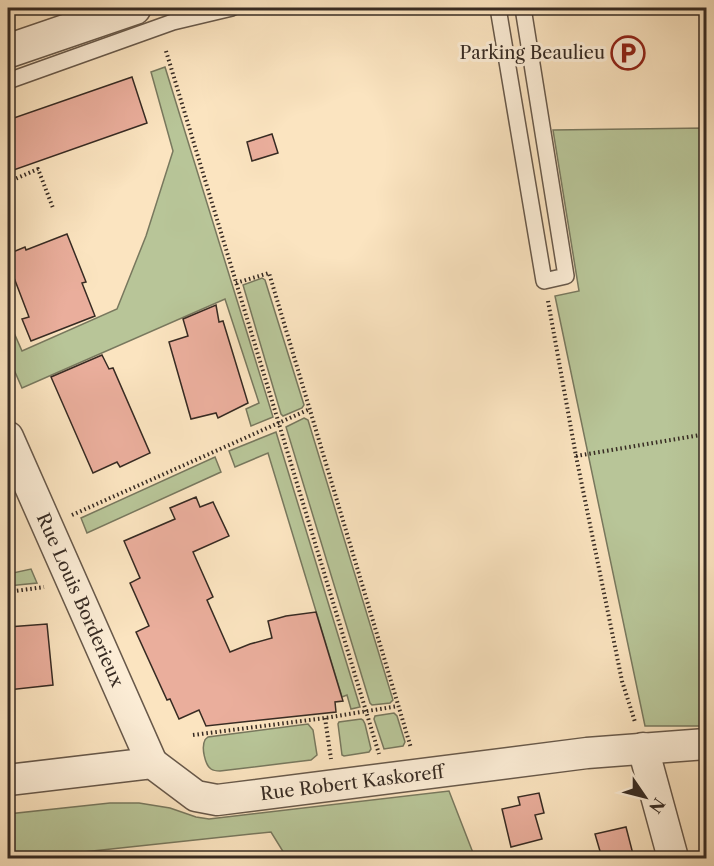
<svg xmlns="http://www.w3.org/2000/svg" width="714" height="866" font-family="'Libre Caslon Text',serif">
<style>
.green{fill:#b8c598;stroke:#78785e;stroke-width:1.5}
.building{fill:#eaae9c;stroke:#372b23;stroke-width:1.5}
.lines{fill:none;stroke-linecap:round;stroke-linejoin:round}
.service-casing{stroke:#68594a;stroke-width:18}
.minor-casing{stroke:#68594a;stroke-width:33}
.tertiary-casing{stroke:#68594a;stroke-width:36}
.path{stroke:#372b23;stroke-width:4;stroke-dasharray:1.5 3;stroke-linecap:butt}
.service{stroke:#fcedd6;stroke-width:15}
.minor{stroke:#fcedd6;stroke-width:30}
.tertiary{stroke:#fcedd6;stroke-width:33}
.labels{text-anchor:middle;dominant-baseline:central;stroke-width:6;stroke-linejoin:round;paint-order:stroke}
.poi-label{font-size:18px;fill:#372b23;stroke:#fcedd6;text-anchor:end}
.street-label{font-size:18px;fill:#372b23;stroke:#fcedd6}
</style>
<rect width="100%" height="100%" fill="#fbe4c0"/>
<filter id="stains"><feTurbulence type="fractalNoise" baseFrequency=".00333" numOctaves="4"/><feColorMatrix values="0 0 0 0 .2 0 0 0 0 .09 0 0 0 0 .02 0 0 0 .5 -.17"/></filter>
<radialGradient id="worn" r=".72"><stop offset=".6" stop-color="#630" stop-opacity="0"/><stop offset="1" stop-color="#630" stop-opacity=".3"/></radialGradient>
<g class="green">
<path d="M165,67L273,417L251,426L246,409L259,403L225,299L22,388L8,356V319L22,351L117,309L146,236L173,151L151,72Z"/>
<path d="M706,128V726H645L555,296L579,291L553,130Z"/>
<path d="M262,278L265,280L304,405L302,408L283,416L281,414L243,285Z"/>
<path d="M304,418L308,420L393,700L390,703L372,705L370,703L286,427Z"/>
<path d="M276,432L360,707L351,709L347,695L342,697L268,453L235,467L229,451Z"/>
<path d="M215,457L221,472L87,533L81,518Z"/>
<path d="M31,569L37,583L8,586V574Z"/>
<path d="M394,713L397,716L405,742L403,746L384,749L374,719L375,716Z"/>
<path d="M361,719L363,720L365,724L371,749L369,752L344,756L342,755L338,724L339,722Z"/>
<path d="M308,724L313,730L317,755L311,760L220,771C217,771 214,771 211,769C205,765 201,747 205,740C205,739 207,738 208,737Z"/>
<path d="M449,791L475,858H287L271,832L27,858H8V814L110,803H139L170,808L196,817L209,819Z"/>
</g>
<g class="building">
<path d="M132,77L147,123L8,172V120Z"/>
<path d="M272,134L278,153L252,161L247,142Z"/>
<path d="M67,234L86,282L82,283L95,316L31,341L22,319L29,317L8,262V254L25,247L26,250Z"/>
<path d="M216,305L219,322L223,321L248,403L218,418L216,413L191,419L169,342L188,336L183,319Z"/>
<path d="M102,355L109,369L113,368L150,453L120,467L117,462L93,473L51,377Z"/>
<path d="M196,497L200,507L213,502L229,536L193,552L213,597L207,600L230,652L250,644L272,638L268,621L286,616L316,612L343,701L335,702L336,712L206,726L199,710L179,719L170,699L167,700L136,632L149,626L130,583L140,578L124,541L175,519L170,508Z"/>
<path d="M47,624L53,685L8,690V627Z"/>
<path d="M539,793L544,813L535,815L542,839L511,847L502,809L520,805L518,797Z"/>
<path d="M626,827L634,858H602L595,834Z"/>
</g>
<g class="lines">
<defs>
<g id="service">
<path d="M498,8L544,281L566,276L523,8"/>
<path d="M8,81L173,22L232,8"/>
</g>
<g id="minor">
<path d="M8,437L152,763"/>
<path d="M643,748L673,858"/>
<path d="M8,780L152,763L196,796L217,800L587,753L706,744"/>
</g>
<path id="tertiary" d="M8,51L134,8"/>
</defs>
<use href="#service" class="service-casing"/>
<use href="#minor" class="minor-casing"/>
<use href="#tertiary" class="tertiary-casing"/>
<g class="path">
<path d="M166,51L379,754"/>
<path d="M8,182L38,169L53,208"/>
<path d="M236,283L269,273L411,748"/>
<path d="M548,301L576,456L622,681L635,722"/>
<path d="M576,456L706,434"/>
<path d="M72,515L310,409"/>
<path d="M8,592L44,587"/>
<path d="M325,718L331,759"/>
<path d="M193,735L325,718L398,706"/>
</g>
<use href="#service" class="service"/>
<use href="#minor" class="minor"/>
<use href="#tertiary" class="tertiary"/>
</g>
<defs>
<symbol id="parking-ring" viewBox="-11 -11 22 22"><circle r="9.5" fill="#fcedd6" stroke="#8f2418" stroke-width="1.5"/><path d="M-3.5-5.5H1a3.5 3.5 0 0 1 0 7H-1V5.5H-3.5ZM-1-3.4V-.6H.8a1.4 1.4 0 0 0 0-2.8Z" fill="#8f2418"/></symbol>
</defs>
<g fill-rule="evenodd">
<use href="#parking-ring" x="609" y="34" width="38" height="38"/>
</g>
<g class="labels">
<g class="poi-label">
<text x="605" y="53">Parking Beaulieu</text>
</g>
<g class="street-label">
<text transform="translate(80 600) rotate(66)">Rue Louis Borderieux</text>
<text transform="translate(352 783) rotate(-7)">Rue Robert Kaskoreff</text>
</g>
</g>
<rect width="714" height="866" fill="none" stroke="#fbe4c0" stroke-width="30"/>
<rect x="9" y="9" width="696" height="848" fill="none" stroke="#372b23" stroke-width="3"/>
<rect x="15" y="15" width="684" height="836" fill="none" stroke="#372b23" stroke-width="1.5"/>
<g transform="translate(645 797) rotate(125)" stroke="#fcedd6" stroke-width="4.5" paint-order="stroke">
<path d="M0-4.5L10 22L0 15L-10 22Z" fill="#372b23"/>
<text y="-9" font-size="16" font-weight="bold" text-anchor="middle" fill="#372b23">N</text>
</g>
<rect width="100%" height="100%" filter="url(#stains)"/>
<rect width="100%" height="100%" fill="url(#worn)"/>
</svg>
